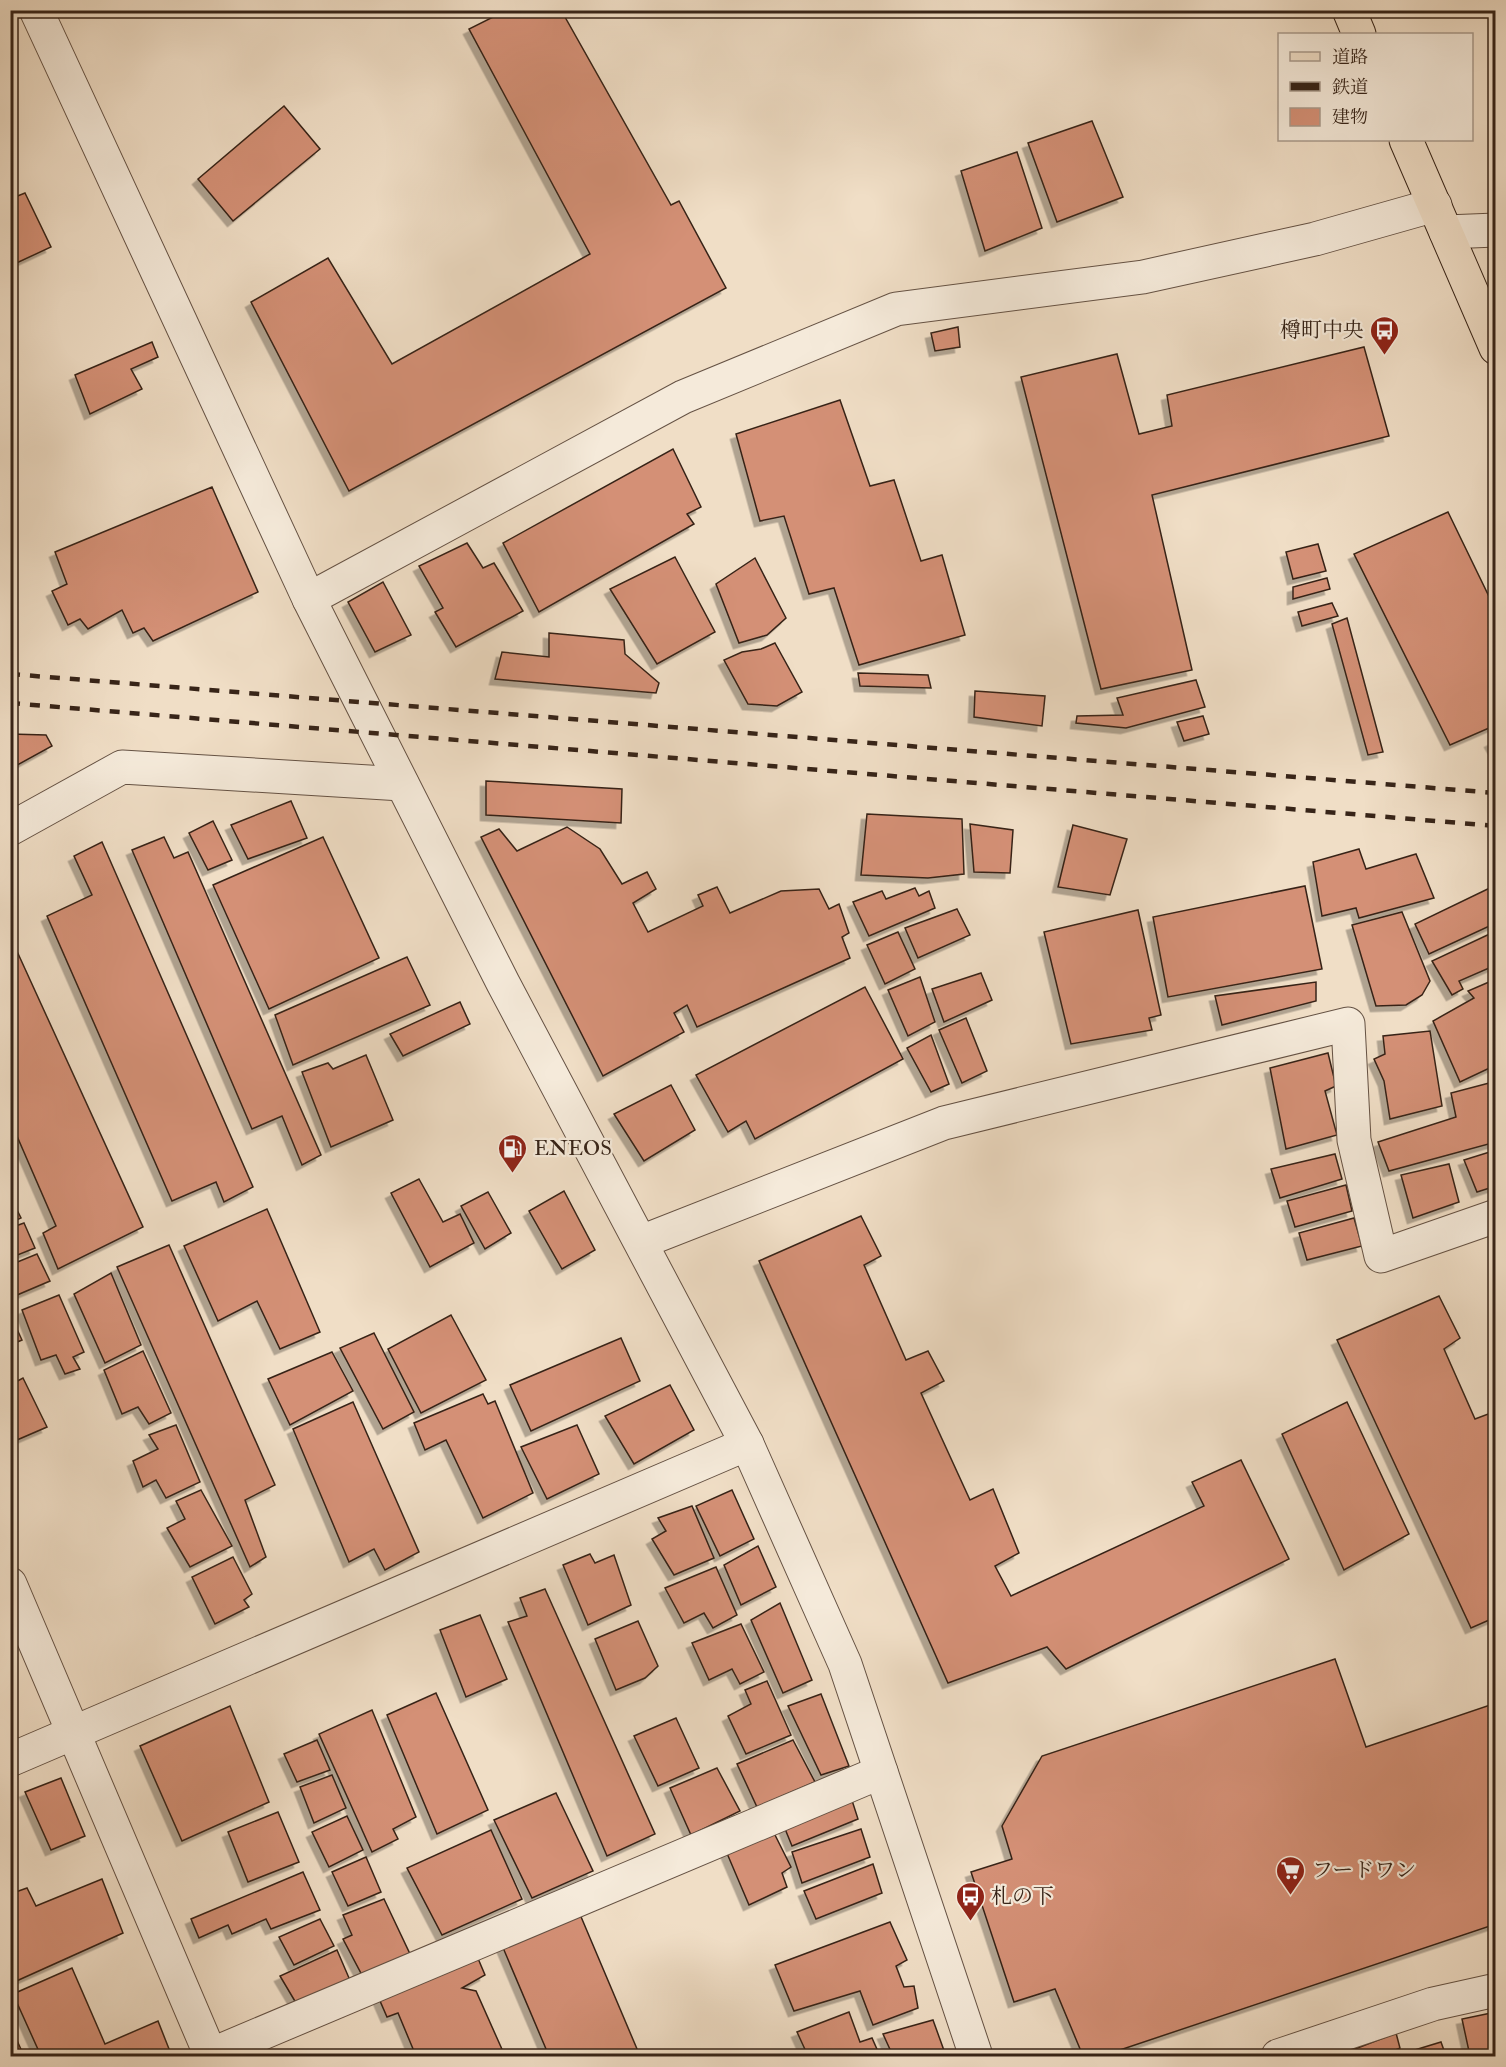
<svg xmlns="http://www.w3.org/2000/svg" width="1506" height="2067" font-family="'IM FELL Double Pica','Noto Serif JP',serif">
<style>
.building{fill:#d49076;stroke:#372418;stroke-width:1.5;filter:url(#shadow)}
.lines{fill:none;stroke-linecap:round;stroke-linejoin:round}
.minor-casing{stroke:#655244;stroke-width:35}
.major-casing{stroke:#372418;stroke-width:35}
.minor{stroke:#f5eada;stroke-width:33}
.major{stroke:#f0dec6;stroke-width:33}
.rail{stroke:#372418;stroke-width:4.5;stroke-dasharray:10 10;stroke-linecap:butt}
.labels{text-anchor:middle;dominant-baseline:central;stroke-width:4.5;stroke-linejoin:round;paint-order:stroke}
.poi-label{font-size:21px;fill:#372418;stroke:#f5eada;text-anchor:start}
</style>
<defs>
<filter id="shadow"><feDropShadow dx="-5.5" dy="5.5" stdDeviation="0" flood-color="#0004"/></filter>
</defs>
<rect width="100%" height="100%" fill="#f0dec6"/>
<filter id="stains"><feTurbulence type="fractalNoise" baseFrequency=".00333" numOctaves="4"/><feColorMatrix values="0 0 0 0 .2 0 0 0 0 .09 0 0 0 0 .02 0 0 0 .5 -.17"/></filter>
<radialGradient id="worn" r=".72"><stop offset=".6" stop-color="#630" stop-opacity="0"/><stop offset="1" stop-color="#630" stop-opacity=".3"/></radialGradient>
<g class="building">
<path d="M507,10H561L671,205L679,201L726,288L349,491L251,302L328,258L392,364L590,254L469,29Z"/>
<path d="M284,106L320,149L233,221L198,179Z"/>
<path d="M1092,121L1123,197L1057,222L1028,143Z"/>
<path d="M1017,152L1042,228L985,251L961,171Z"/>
<path d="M25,193L51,247L10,266V199Z"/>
<path d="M958,327L960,347L935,351L931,333Z"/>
<path d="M152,342L158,357L131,369L142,389L90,414L75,375Z"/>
<path d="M1364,347L1389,436L1152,495L1192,670L1101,689L1021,377L1117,354L1139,434L1172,426L1167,395Z"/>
<path d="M840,400L870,486L894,480L921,561L942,555L965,635L859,665L834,588L809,594L784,516L760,521L736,434Z"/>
<path d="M673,449L701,507L687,514L694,524L539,612L503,543Z"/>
<path d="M212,487L258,592L153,641L144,628L133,633L122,610L88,629L80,619L68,625L52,591L67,584L55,552Z"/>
<path d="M1448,512L1496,611V725L1450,745L1354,554Z"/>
<path d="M467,543L483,568L494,563L523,611L456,647L435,612L443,608L419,566Z"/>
<path d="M1318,544L1326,571L1293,579L1286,552Z"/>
<path d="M675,557L715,632L657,664L610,589Z"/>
<path d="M755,558L786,618L767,635L739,643L716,584Z"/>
<path d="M1327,578L1330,589L1293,599V587Z"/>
<path d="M383,582L411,635L375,652L348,602Z"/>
<path d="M1332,603L1338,616L1302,626L1298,612Z"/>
<path d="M1347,618L1383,752L1368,755L1332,624Z"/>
<path d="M549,633L624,640L625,654L659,683L656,693L495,679L502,652L549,657Z"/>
<path d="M775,643L802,692L777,706L748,704L724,660L742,652L761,649Z"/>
<path d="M858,673L928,675L931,688L860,686Z"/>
<path d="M1196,680L1205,707L1126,728L1076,723L1077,716L1123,715L1117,698Z"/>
<path d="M975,691L1045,696L1042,726L974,717Z"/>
<path d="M1203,716L1209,734L1184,741L1177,722Z"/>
<path d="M10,734L46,735L52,746L10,769Z"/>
<path d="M1496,739V752L1490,742Z"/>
<path d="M486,781L622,789L621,823L486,815Z"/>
<path d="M291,801L307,838L248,859L231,825Z"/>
<path d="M867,814L962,819L964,874L928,878L861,875Z"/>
<path d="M213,821L232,860L208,870L189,833Z"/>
<path d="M970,824L1013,830L1010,873L974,872Z"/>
<path d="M1073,825L1127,839L1110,895L1058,887Z"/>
<path d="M567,827L600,849L622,884L647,872L656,889L633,903L648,932L703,906L698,895L717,887L730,913L781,891L819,889L829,909L839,904L849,933L842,937L850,958L697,1027L687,1005L674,1013L684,1032L603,1076L481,837L499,829L517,851Z"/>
<path d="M164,837L174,858L188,852L321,1155L302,1165L282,1116L252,1129L132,850Z"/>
<path d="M323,837L379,958L269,1009L213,885Z"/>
<path d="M102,842L253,1187L224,1202L216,1182L172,1201L47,916L92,895L74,856Z"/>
<path d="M1359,849L1366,869L1416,854L1434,898L1359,918L1356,908L1322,916L1313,862Z"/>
<path d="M1496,885V923L1429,954L1415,924Z"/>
<path d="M1305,886L1322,969L1168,997L1153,917Z"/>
<path d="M915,888L919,896L929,891L935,908L869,936L853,902L882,891L886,899Z"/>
<path d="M957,909L970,935L918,958L905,928Z"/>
<path d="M1138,910L1161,1015L1149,1018L1152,1030L1071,1044L1044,932Z"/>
<path d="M1402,912L1430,981L1422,995L1406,1005L1376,1006L1352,925Z"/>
<path d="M1496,931V965L1459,981L1463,989L1452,995L1432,961Z"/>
<path d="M898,932L915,969L885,984L867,945Z"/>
<path d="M10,936L143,1227L58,1269L43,1233L56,1226L10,1120Z"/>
<path d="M407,957L430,1005L293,1065L275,1015Z"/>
<path d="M981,973L992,1000L944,1022L932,989Z"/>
<path d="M920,977L935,1022L908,1036L888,990Z"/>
<path d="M1496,979V1065L1460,1082L1433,1021L1474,998L1468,991Z"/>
<path d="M1316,982V1001L1222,1025L1215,996Z"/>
<path d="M865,987L903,1059L755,1139L746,1121L728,1132L696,1075Z"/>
<path d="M460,1002L470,1024L403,1056L390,1034Z"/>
<path d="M966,1018L987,1071L962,1083L939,1030Z"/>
<path d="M1430,1031L1442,1106L1390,1119L1384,1081L1374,1059L1385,1054L1383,1036Z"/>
<path d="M931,1035L949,1084L931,1092L907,1048Z"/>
<path d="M1328,1053L1336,1086L1325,1091L1337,1135L1286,1149L1270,1068Z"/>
<path d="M366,1055L393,1120L331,1147L302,1072L328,1063L333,1069Z"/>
<path d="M1493,1082L1496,1142L1389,1171L1378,1142L1456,1117L1451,1093Z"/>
<path d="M671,1085L695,1130L644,1161L614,1114Z"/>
<path d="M1496,1150V1186L1477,1192L1464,1160Z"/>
<path d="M1335,1154L1342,1179L1280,1198L1271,1169Z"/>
<path d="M1449,1164L1459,1202L1413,1218L1401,1175Z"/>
<path d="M419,1179L443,1222L460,1214L474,1243L430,1267L391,1193Z"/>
<path d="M1346,1185L1352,1211L1295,1227L1287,1201Z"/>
<path d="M564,1191L595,1250L562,1269L529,1211Z"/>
<path d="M488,1192L511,1233L485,1249L461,1206Z"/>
<path d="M10,1196L21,1218L10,1223Z"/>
<path d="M267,1209L320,1332L280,1349L257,1301L218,1321L184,1246Z"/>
<path d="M861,1216L881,1256L864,1265L906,1360L928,1351L944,1381L921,1393L970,1500L993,1489L1019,1553L995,1566L1011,1596L1204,1506L1192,1482L1241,1460L1289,1559L1066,1669L1047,1647L948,1683L759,1261Z"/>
<path d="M1354,1218L1362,1246L1307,1260L1299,1233Z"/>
<path d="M24,1223L35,1248L10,1258V1228Z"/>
<path d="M169,1245L275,1485L245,1500L266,1557L250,1567L117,1267Z"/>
<path d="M37,1254L50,1281L10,1298V1265Z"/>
<path d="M111,1273L141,1345L105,1363L74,1294Z"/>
<path d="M59,1295L84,1352L73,1357L80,1369L65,1374L56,1355L41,1360L22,1310Z"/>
<path d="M1439,1296L1460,1338L1444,1349L1475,1419L1496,1411V1617L1471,1628L1337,1340Z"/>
<path d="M10,1314L22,1340L10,1345Z"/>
<path d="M451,1315L486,1380L421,1413L388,1349Z"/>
<path d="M374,1333L414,1412L383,1429L340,1348Z"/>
<path d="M621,1338L640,1381L531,1431L510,1385Z"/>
<path d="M143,1351L171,1413L149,1424L138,1407L122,1414L104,1370Z"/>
<path d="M332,1352L353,1391L290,1425L268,1379Z"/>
<path d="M23,1378L47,1427L10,1443V1385Z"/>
<path d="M670,1385L694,1430L634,1464L605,1416Z"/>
<path d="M483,1394L488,1404L495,1401L533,1493L483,1518L446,1440L425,1450L414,1423Z"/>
<path d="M353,1402L419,1552L385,1570L374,1549L349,1562L293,1429Z"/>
<path d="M1347,1402L1409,1534L1344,1570L1282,1434Z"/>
<path d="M176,1425L200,1482L166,1498L156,1480L143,1487L133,1461L158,1449L149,1435Z"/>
<path d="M577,1425L599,1474L547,1499L521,1447Z"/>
<path d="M201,1490L232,1546L190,1567L167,1528L185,1519L176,1501Z"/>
<path d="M732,1490L754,1539L720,1556L696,1506Z"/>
<path d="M692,1506L714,1558L674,1575L652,1539L666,1531L658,1518Z"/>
<path d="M758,1546L776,1587L741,1605L724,1565Z"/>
<path d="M590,1554L595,1563L614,1555L631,1605L588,1625L563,1565Z"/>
<path d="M233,1557L252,1594L244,1600L249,1607L215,1624L192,1577Z"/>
<path d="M716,1567L737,1615L713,1628L704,1613L684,1623L665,1588Z"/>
<path d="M545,1589L655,1834L607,1856L508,1622L527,1616L520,1598Z"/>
<path d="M780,1603L812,1680L783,1693L751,1620Z"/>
<path d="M480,1615L507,1679L466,1697L440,1630Z"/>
<path d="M638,1621L658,1666L645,1678L616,1690L595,1639Z"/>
<path d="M741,1624L764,1672L740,1684L732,1669L709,1680L692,1643Z"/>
<path d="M1335,1659L1366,1747L1496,1703V1924L1102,2056H1083L1055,1989L1014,2002L971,1872L1012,1859L1002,1826L1042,1756Z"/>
<path d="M767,1681L791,1735L746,1754L728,1716L751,1704L745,1690Z"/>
<path d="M436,1693L488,1810L437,1834L387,1715Z"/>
<path d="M821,1694L849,1766L821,1775L788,1706Z"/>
<path d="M230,1706L269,1802L182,1841L140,1746Z"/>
<path d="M372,1710L416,1817L393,1829L398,1839L372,1852L319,1734Z"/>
<path d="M676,1718L699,1768L658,1786L634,1736Z"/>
<path d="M317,1740L330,1770L297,1782L284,1754Z"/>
<path d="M793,1740L815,1782L757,1807L737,1764Z"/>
<path d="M717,1768L740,1811L691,1835L670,1788Z"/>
<path d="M332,1775L346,1808L314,1823L300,1787Z"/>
<path d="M61,1778L85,1836L51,1850L25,1792Z"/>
<path d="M849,1791L858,1819L792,1846L781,1819Z"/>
<path d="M556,1793L593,1871L532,1898L494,1820Z"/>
<path d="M278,1812L299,1862L248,1882L228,1832Z"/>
<path d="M347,1816L363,1850L329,1867L312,1832Z"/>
<path d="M770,1825L791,1867L782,1873L787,1887L749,1905L723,1844Z"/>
<path d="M861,1829L870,1857L802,1883L792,1852Z"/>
<path d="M491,1830L522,1899L442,1935L407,1868Z"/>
<path d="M366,1857L381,1892L348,1906L332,1872Z"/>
<path d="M873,1864L882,1893L816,1919L804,1891Z"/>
<path d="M303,1872L320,1910L271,1929L266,1919L232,1934L228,1925L199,1938L191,1919Z"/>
<path d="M102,1879L123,1933L12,1983L10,1894L27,1888L36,1906Z"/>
<path d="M384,1899L410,1954L363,1977L343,1939L352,1935L343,1915Z"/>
<path d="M579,1912L640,2056H549L501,1943Z"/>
<path d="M320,1919L334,1946L294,1965L279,1937Z"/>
<path d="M890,1922L907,1960L896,1966L904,1987L914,1986L918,2008L873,2025L860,1991L794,2011L775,1965Z"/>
<path d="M474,1949L485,1975L462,1988L476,1991L505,2056H416L398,2013L387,2017L377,1994Z"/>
<path d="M337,1950L352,1985L299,2008L280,1976Z"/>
<path d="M72,1968L105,2044L158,2021L171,2054L41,2056L13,1994Z"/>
<path d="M849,2012L860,2042L872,2038L880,2056H808L797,2032Z"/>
<path d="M1496,2012V2056H1470L1462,2019Z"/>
<path d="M933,2020L946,2056H893L883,2034Z"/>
<path d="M10,2025L24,2056H10Z"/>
<path d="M1396,2033L1400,2048L1382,2056H1337Z"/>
<path d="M1441,2042L1446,2056H1395Z"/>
</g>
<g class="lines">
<defs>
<g id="minor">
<path d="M36,10L309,599L503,983L747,1444L845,1664L976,2056"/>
<path d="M1446,232L1496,230"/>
<path d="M309,599L683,397L896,309L1143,277L1315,239L1435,205"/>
<path d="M10,829L122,767L402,784"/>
<path d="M641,1242L944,1123L1348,1024L1354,1140L1381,1256L1496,1216"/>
<path d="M10,1584L211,2056"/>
<path d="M10,1760L747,1444"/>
<path d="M208,2056L881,1772"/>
<path d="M1278,2056L1433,2004L1496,1990"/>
</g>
<g id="major">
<path d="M1349,10L1359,34"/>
<path d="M1406,140L1496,348"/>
</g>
</defs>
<use href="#minor" class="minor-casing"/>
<use href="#major" class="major-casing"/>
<use href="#minor" class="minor"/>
<use href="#major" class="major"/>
<g class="rail">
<path d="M10,674L1496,793"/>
<path d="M10,703L1496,826"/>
</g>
</g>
<defs>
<symbol id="bus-pin" viewBox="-11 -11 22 30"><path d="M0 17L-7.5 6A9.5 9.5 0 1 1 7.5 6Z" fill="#8f2418" stroke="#f5eada"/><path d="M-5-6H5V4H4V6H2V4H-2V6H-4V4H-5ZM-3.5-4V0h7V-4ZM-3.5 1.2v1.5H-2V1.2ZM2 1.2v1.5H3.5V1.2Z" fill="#fff"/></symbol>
<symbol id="fuel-pin" viewBox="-11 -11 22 30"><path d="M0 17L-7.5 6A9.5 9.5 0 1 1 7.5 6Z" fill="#8f2418" stroke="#f5eada"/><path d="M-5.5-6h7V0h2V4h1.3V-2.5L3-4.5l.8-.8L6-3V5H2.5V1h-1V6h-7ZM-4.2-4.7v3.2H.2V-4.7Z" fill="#fff"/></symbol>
<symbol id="supermarket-pin" viewBox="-11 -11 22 30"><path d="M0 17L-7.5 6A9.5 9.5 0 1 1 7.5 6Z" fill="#8f2418" stroke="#f5eada"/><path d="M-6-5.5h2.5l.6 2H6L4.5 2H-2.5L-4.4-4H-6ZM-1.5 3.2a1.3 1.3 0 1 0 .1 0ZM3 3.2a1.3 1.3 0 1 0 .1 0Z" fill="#fff"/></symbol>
</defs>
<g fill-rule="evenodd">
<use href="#bus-pin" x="1368" y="314" width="33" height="45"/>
<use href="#fuel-pin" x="496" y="1132" width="33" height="45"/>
<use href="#supermarket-pin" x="1274" y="1854" width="33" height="45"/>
<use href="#bus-pin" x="954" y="1880" width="33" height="45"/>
</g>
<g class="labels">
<g class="poi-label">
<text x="1364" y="330" text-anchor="end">樽町中央</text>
<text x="534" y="1148">ENEOS</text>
<text x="1312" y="1870">フードワン</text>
<text x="991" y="1896">札の下</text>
</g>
</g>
<rect width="1506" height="2067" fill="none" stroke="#f0dec6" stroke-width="36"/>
<rect x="12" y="12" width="1482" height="2043" fill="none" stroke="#372418" stroke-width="3"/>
<rect x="18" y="18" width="1470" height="2031" fill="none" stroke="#372418" stroke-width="1.5"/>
<rect x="1278" y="33" width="195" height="108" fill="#f5eada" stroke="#a99b8c" stroke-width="1.5"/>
<rect x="1290" y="52" width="30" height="9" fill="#f0dec6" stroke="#a99b8c" stroke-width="1.5"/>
<text x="1332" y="63" font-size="18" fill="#372418">道路</text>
<rect x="1290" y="82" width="30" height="9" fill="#372418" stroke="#a99b8c" stroke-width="1.5"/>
<text x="1332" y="93" font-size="18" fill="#372418">鉄道</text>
<rect x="1290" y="108" width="30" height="18" fill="#d49076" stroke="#a99b8c" stroke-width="1.5"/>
<text x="1332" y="123" font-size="18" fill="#372418">建物</text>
<rect width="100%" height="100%" filter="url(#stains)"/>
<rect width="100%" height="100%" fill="url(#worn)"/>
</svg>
